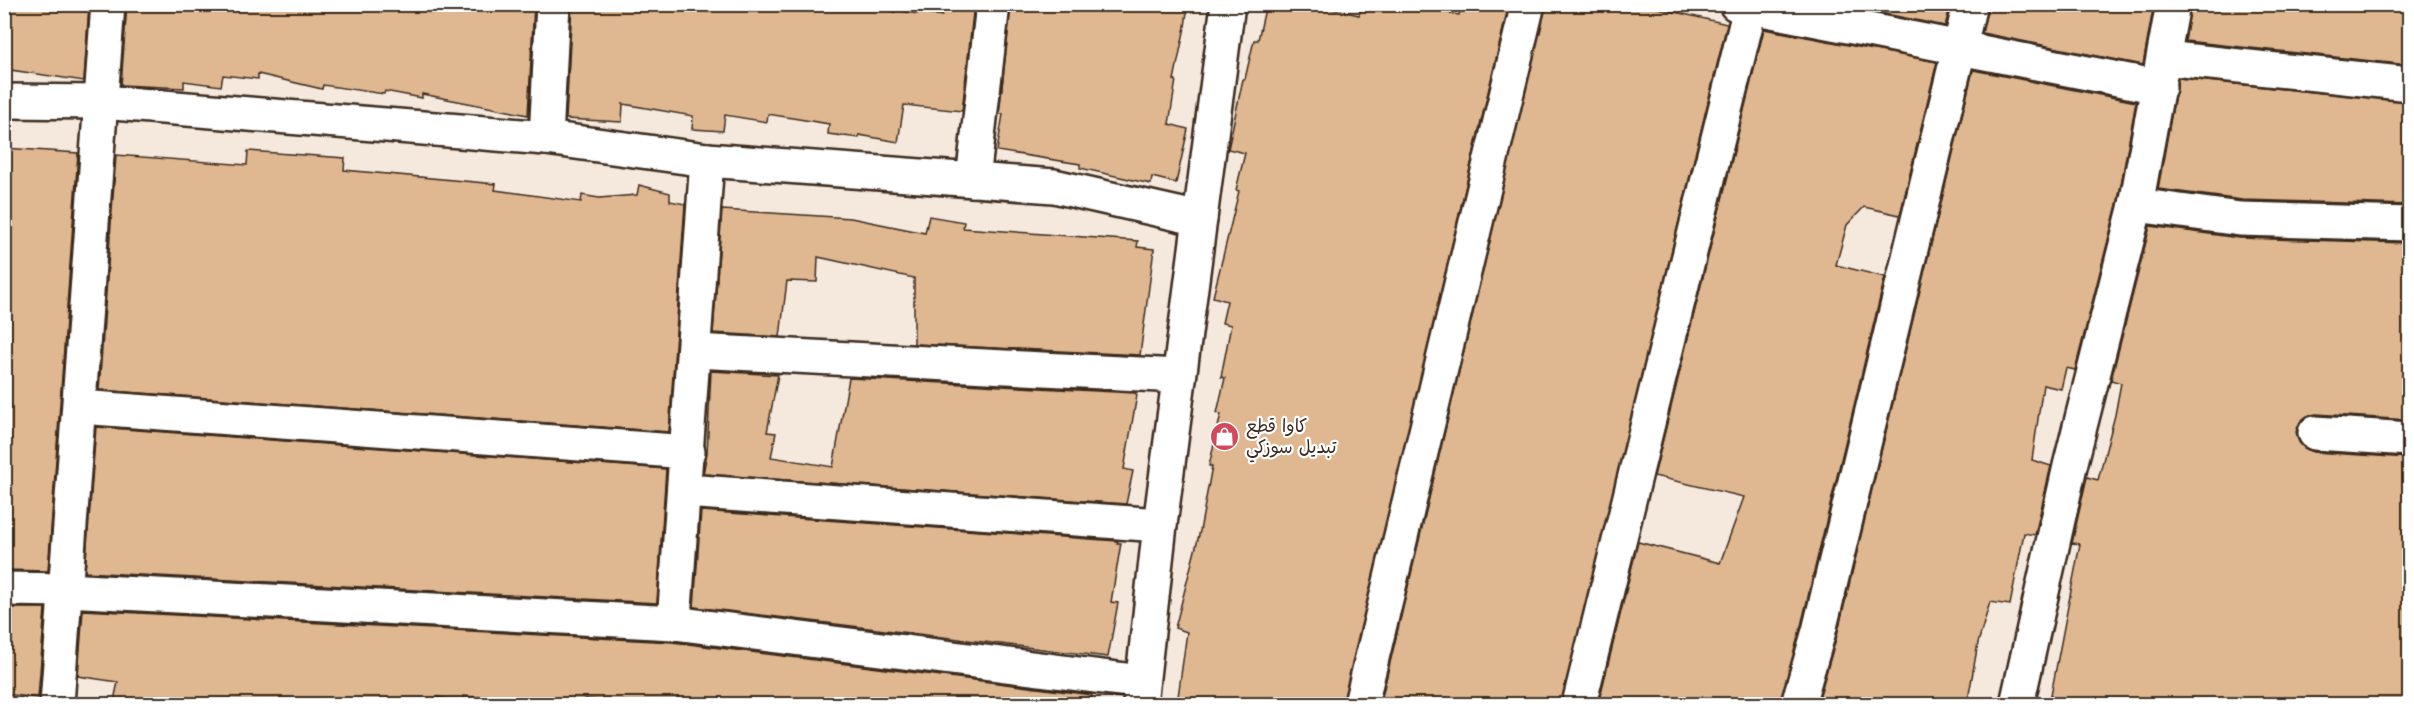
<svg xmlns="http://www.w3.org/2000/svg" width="2414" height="709" font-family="'Comic Neue','Playpen Sans Arabic',sans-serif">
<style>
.building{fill:#dfb790;stroke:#3b2a1e;stroke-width:1.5}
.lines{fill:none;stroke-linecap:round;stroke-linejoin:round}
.minor-casing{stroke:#3b2a1e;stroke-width:38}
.tertiary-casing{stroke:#3b2a1e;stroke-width:38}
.minor{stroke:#fff;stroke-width:33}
.tertiary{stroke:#fff;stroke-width:33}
.labels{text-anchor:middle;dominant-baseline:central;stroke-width:4.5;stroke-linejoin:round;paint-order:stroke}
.poi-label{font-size:18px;fill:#3b2a1e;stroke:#fff;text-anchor:start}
</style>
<rect width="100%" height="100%" fill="#f5e9de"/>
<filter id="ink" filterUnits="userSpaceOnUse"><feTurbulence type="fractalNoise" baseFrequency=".0167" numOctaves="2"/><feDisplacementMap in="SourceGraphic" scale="12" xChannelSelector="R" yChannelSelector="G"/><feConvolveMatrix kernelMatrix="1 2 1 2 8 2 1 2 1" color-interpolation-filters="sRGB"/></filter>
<g filter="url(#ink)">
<g class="building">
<path d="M4,4H89L84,81L4,69Z"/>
<path d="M127,4H534L528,115L422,94V98L385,91L384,94L323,85L322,89L258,74V79L223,75L221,86L184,81V88L121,85Z"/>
<path d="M572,4H871L895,12L896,10L917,14L918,11L942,16L943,4H974L962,111L904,105L898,142L859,135V138L828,134L829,124L768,114L767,122L725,115L723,131L692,129L693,116L623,104L622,122L566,119Z"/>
<path d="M1011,4H1188L1185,27L1174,80H1176L1169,124L1188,129L1176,183L1152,177L1151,184L1080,168V164L997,151L1003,114H999Z"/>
<path d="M1266,4H1312L1359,15L1362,4H1400L1459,15L1462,4H1509L1343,705H1200L1201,700L1178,697L1187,632L1175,628L1200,531L1212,466H1209L1221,414L1217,413L1225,378L1221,377L1231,325L1222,323L1227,301L1213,297L1239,191L1236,190L1245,153L1228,149L1243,79H1245L1254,40H1258Z"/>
<path d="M1546,4H1641L1727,24L1561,705H1380Z"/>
<path d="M1836,4H1951L1945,26Z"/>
<path d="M1988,4H2154L2143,65L1982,33Z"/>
<path d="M2191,4H2409V65L2185,41Z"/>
<path d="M1764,29L1937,62L1900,215L1864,207L1847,225L1836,265L1885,277L1801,626L1780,705H1598L1638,542L1720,563L1744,497L1654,476Z"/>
<path d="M1973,70L2136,102L2118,201L2075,370L2066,368L2061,389L2043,385L2032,460L2051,466L2035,535L2024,533L2010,605L1990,602L1978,643L1968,700L1964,699L1963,705H1817L1837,635Z"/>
<path d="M2178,78L2409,102V205L2242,200L2158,189Z"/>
<path d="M4,148L78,153L48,571L4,570Z"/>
<path d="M248,151L345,158L344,170L496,184L495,190L581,202L582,195L599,198L637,195L639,185L670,193V201L685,204L669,432L99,390L116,155L247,165Z"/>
<path d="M722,210L851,218L925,233L929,216L964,222L963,228L1138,241L1137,247L1154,249L1140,355L914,344V278L818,257L817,282L787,281L780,337L713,333Z"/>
<path d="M2150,226L2239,238L2409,243V420L2316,414L2307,416L2300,422L2296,432L2299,442L2304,448L2313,452L2409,458V705H2049L2080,544L2072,543L2087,477L2098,480L2115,415L2121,383L2111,380Z"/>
<path d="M711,371L778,375L767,432L776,433L771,457L833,467L849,378L1135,393L1137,395L1124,469L1133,471L1126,504L703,474L707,453Z"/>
<path d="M96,427L666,469L657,603L85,572Z"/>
<path d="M701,511L1118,541L1117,543H1121L1111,602L1118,603L1108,657L694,607Z"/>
<path d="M4,608H45L38,698L4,694Z"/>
<path d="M83,610L672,642L1092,695L1090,705H685L585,699V702L546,700V703L463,696L462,702L438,697V705H113L118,682L78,676Z"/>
</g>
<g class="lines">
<defs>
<g id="minor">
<path d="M1736,4L2159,87"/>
<path d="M2164,58L2410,84"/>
<path d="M4,101L101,102L546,138L707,160L1054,186L1200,219"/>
<path d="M546,138L553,4"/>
<path d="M973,180L993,4"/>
<path d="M2136,205L2240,219L2410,224"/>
<path d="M695,351L1179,376"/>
<path d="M80,407L688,452"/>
<path d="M2315,433L2410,439"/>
<path d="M685,491L1160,525"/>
<path d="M4,589L66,590L674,623L1142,682"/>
<path d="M674,623L707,160"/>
<path d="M57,704L108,4"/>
<path d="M1361,704L1528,4"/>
<path d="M1579,704L1751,4"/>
<path d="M1798,704L1819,631L1970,4"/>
<path d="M2017,704L2070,466L2136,205L2173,4"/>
</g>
<path id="tertiary" d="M1140,704L1160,525L1228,4"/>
</defs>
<use href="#minor" class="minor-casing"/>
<use href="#tertiary" class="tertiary-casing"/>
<use href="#minor" class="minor"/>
<use href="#tertiary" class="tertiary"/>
</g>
</g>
<defs>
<symbol id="shop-disc" viewBox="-11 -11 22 22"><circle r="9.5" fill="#d1495b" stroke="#fff"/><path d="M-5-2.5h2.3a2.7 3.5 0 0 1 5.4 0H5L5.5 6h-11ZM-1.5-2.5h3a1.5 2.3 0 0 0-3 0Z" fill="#fff"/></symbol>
</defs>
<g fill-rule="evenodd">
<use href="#shop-disc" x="1208" y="420" width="33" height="33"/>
</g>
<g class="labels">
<g class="poi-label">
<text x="1246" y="426">كاوا قطع<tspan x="1246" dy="21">تبديل سوزكي</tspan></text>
</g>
</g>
<rect width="2414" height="709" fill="none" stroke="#fff" stroke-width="24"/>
<rect x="12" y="12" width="2390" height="685" fill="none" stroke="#3b2a1e" stroke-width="2" filter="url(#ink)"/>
</svg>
